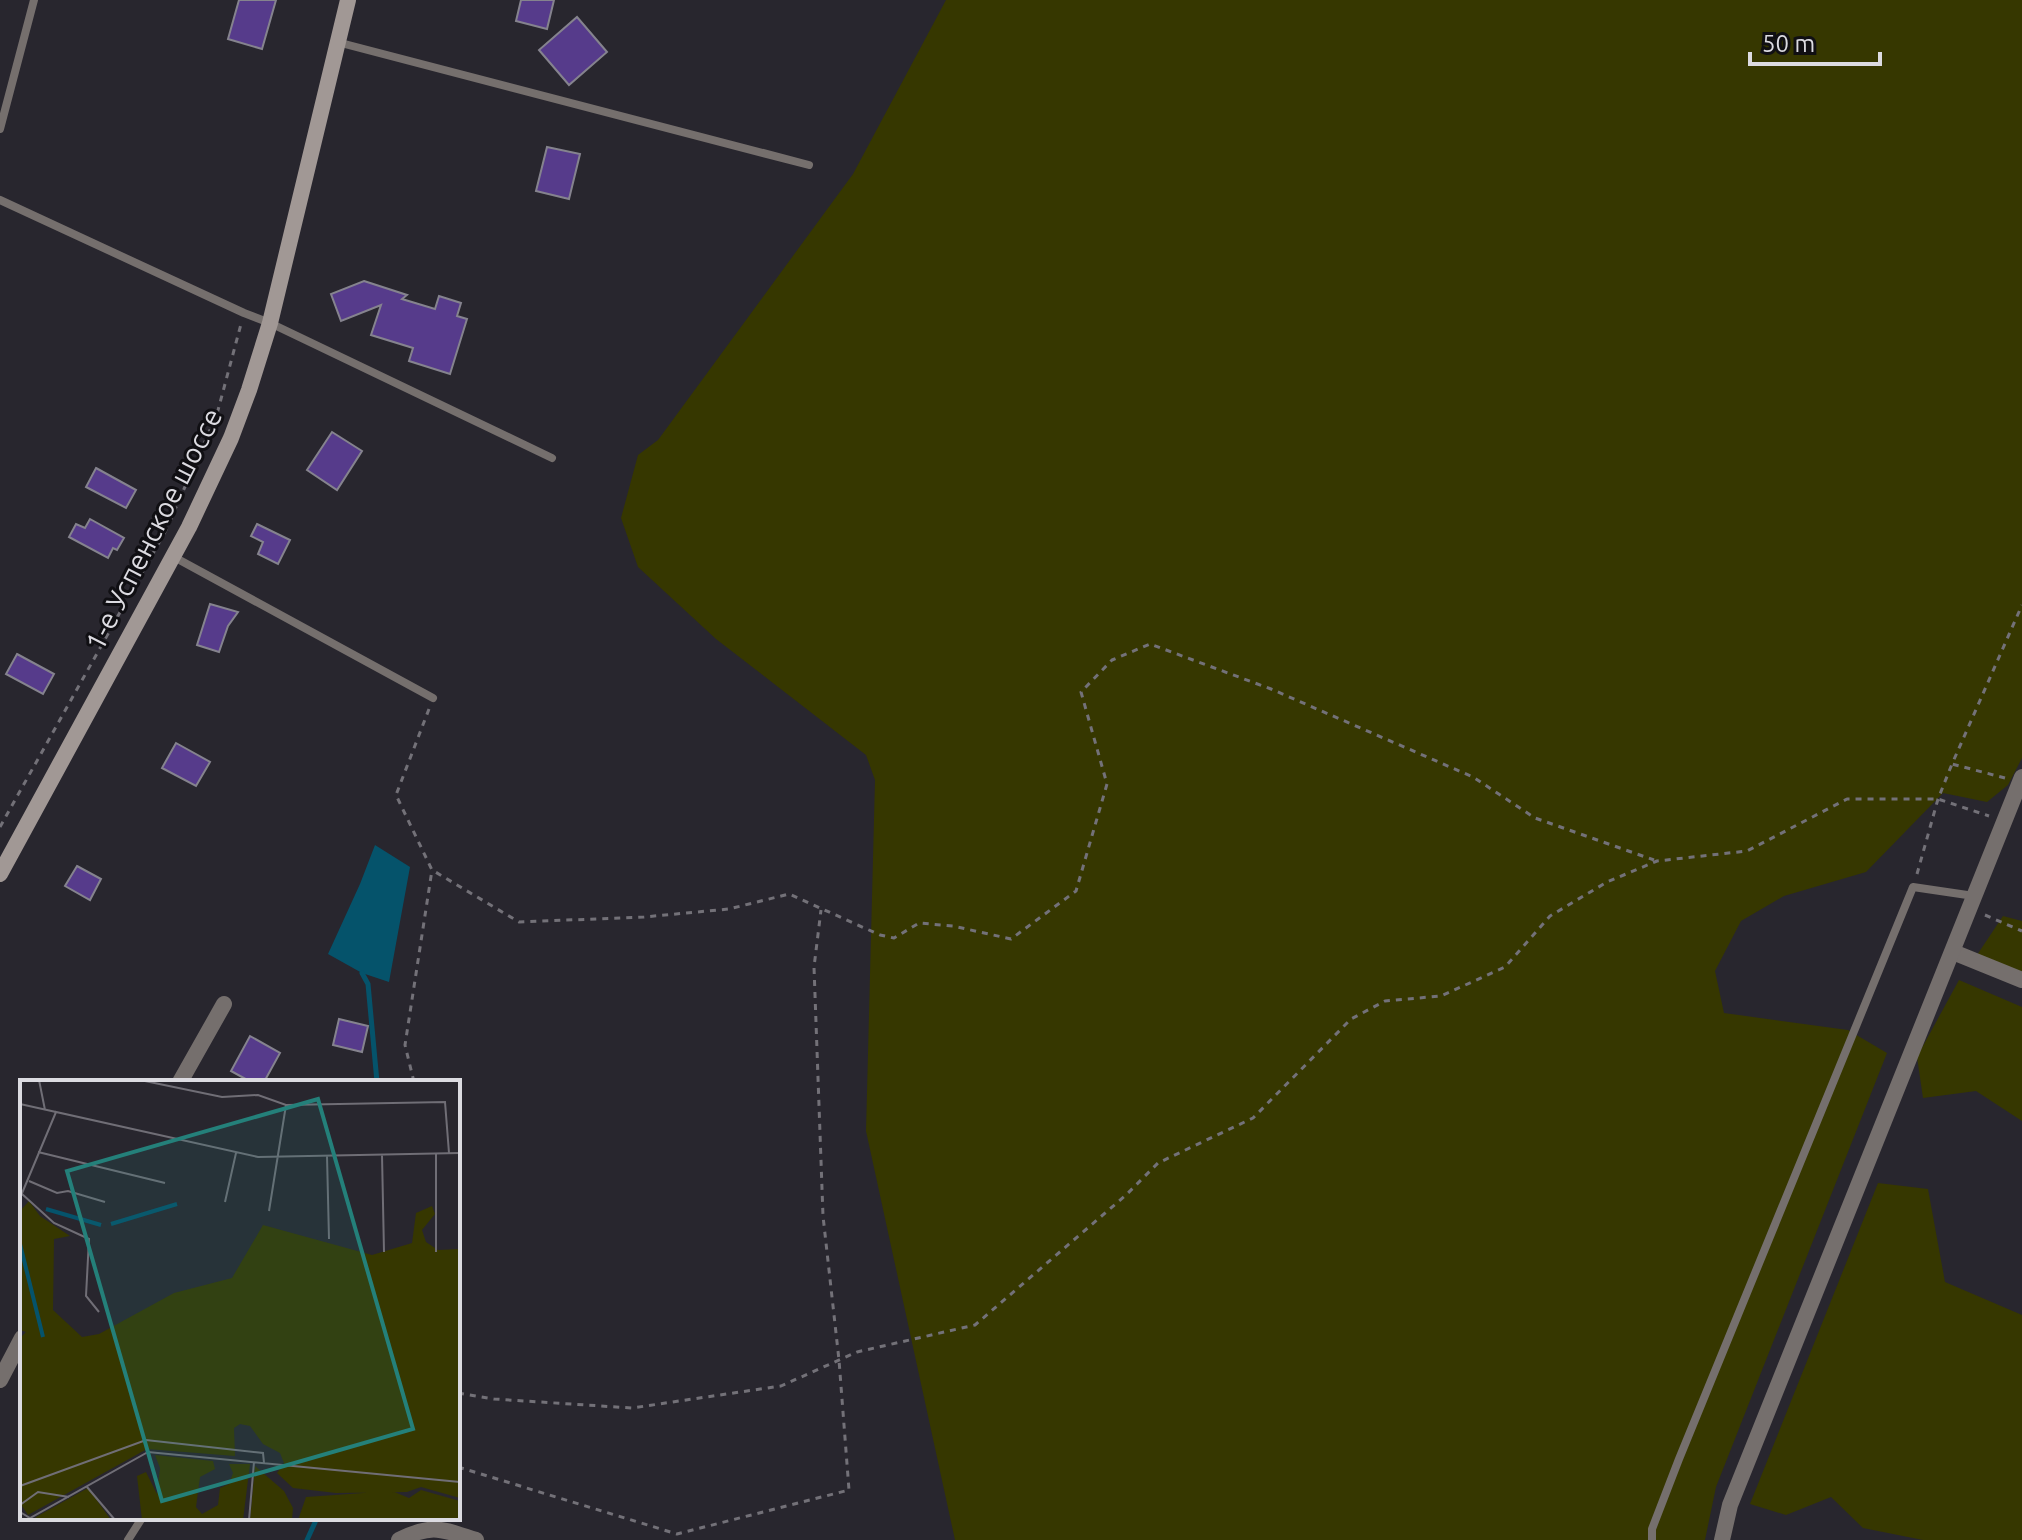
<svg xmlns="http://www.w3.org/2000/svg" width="2022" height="1540" font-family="Ubuntu,sans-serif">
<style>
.green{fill:#363700}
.water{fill:#05536b}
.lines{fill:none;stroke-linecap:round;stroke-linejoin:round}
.stream{stroke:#05536b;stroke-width:5}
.building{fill:#563b8b;stroke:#85838e;stroke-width:2}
.path{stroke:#737178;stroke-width:3;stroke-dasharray:6 6;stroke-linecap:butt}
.lane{stroke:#756f6d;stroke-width:8}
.street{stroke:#756f6d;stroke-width:16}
.secondary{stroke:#a19895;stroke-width:16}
.labels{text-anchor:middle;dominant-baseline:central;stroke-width:6;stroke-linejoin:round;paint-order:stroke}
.street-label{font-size:28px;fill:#dcdbe1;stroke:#100f13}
.inset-river{fill:none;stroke:#05536b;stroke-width:4}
.inset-road{fill:none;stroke:#706e76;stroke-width:2}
.view{fill:#24807a;fill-opacity:0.15;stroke:#24807a;stroke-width:4}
.inset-edge{fill:none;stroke:#dcdbe1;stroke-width:4}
</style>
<rect width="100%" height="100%" fill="#28262e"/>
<g class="green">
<path d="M946,0H2022V758L2008,785L1987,802L1943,793L1866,872L1784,896L1741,921L1715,971L1724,1013L1848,1030L1887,1053L1716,1487L1705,1540H955L866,1131L875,780L866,755L716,639L638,567L621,518L638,455L658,440L853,174Z"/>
<path d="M2003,916L2022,921V982L1977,955Z"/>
<path d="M1959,980L2022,1007V1121L1976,1091L1923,1098L1917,1057Z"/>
<path d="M1878,1183L1928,1189L1945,1282L2022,1315V1540H1923L1863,1528L1831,1497L1786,1515L1750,1504Z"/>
</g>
<path class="water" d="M375,845L410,867L389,982L362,973L328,954L360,884Z"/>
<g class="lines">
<g class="stream">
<path d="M362,973L368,984L377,1082"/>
<path d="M307,1540L317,1518"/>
</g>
</g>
<g class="building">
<path d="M239,0H276L262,49L228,39Z"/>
<path d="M521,0H554L547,29L516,21Z"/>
<path d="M577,17L607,52L569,85L539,50Z"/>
<path d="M547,147L580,154L569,199L536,191Z"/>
<path d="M364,281L407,295L402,299L435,309L439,296L461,303L457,316L467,319L450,374L409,361L413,348L371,335L381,305L341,321L331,294Z"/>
<path d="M332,432L362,451L337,490L307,470Z"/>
<path d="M96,468L136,490L126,508L86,487Z"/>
<path d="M90,519L124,538L117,550L113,548L108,558L69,537L76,524L85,528Z"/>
<path d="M257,524L290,540L278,564L258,554L263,542L251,536Z"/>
<path d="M210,604L238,612L228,626L219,652L197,645Z"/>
<path d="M17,654L54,674L43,694L6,674Z"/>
<path d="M176,743L210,762L196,786L162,768Z"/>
<path d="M77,866L101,879L90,900L65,886Z"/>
<path d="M339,1019L368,1026L362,1052L333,1045Z"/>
<path d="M250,1036L280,1053L264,1082H251L231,1071Z"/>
</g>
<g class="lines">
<g class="path">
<path d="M429,709L396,795L432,870L519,922L644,917L729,909L789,894L880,935L894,938L919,923L953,926L1011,939L1076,891L1107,784L1081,692L1112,660L1150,644L1271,689L1473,777L1535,818L1654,860"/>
<path d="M2005,778L1952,764L2022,605"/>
<path d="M0,827L166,530L217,414L241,324"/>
<path d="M1917,874L1938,799L1952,764"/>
<path d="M1985,915L2022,931"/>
<path d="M414,1082L405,1045L432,870"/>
<path d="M458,1393L494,1399L632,1408L781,1386L857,1352L975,1325L1126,1195L1158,1163L1253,1118L1351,1019L1385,1001L1441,996L1505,967L1550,916L1607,882L1657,861L1747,851L1847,799H1938L1989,816"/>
<path d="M458,1467L677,1534L849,1490L839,1360L823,1216L814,967L821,910"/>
</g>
<g class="lane">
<path d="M337,42L809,165"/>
<path d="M0,129L34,0"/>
<path d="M0,200L244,313L270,323L552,458"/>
<path d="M174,557L433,698"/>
<path d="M128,1540L142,1518"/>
<path d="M1652,1540V1529L1679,1459L1913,887L1974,896"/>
</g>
<g class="street">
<path d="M1953,952L2022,980"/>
<path d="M180,1082L224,1004"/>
<path d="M0,1380L22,1338"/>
<path d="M399,1540C433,1523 441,1529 476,1540"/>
<path d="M1722,1540L1730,1505L2022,777"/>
</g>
<path class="secondary" d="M0,874L189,527L231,438L249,390L270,323L348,0"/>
</g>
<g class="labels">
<g class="street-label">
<text transform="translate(153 529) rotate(-63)">1-е Успенское шоссе</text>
</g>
</g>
<g transform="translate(20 1080)">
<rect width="440" height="440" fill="#28262e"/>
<path d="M9,121L20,136L50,156L34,159L33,230L62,257L79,254L154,213L212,198L243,145L352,175L392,163L396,133L412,126L415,134L402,150L406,162L418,170L440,169V418L401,407L387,412L316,413L273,408L257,393L264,383L260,373L243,364L230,346L220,344L214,348L215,376L127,369L8,435L0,423V258L6,252L0,250V131ZM135,375L193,381L195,389L180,397L176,427L182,434L198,425L200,408L209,404L213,393L209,384H230L223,440H122L117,396L126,392L137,414L140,388ZM235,386L264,411L273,428L272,440H230ZM68,408L91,440H15L16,437ZM401,410L440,421V440H278L286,417L372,411L389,418Z" fill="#363700"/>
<path class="inset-river" d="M26,129L81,145M91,144L157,124M0,164L23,257"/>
<path class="inset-road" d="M19,0L25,30M120,0L202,17L238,15L266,25L425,22L429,73M0,24L36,32M18,72L145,103M416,73V172M362,75L364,172M307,76L309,159M9,101L37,113L48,111L85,122M2,114L34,143L69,159L66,216L79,232M0,118L36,32L238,77L440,73M205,122L216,73M249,131L266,25M0,406L126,360L243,373L244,383M67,407L95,440M0,425L18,412L49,417M0,432L10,438L128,372L440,402M229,440L234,382"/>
<path class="view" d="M298,19L393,349L142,421L47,91Z"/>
<rect width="440" height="440" class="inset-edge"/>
</g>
<path d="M1750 52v12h130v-12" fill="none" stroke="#dcdbe1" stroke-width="4"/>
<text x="1762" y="52" font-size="24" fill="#dcdbe1" stroke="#100f13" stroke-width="6" paint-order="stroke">50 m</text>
</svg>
